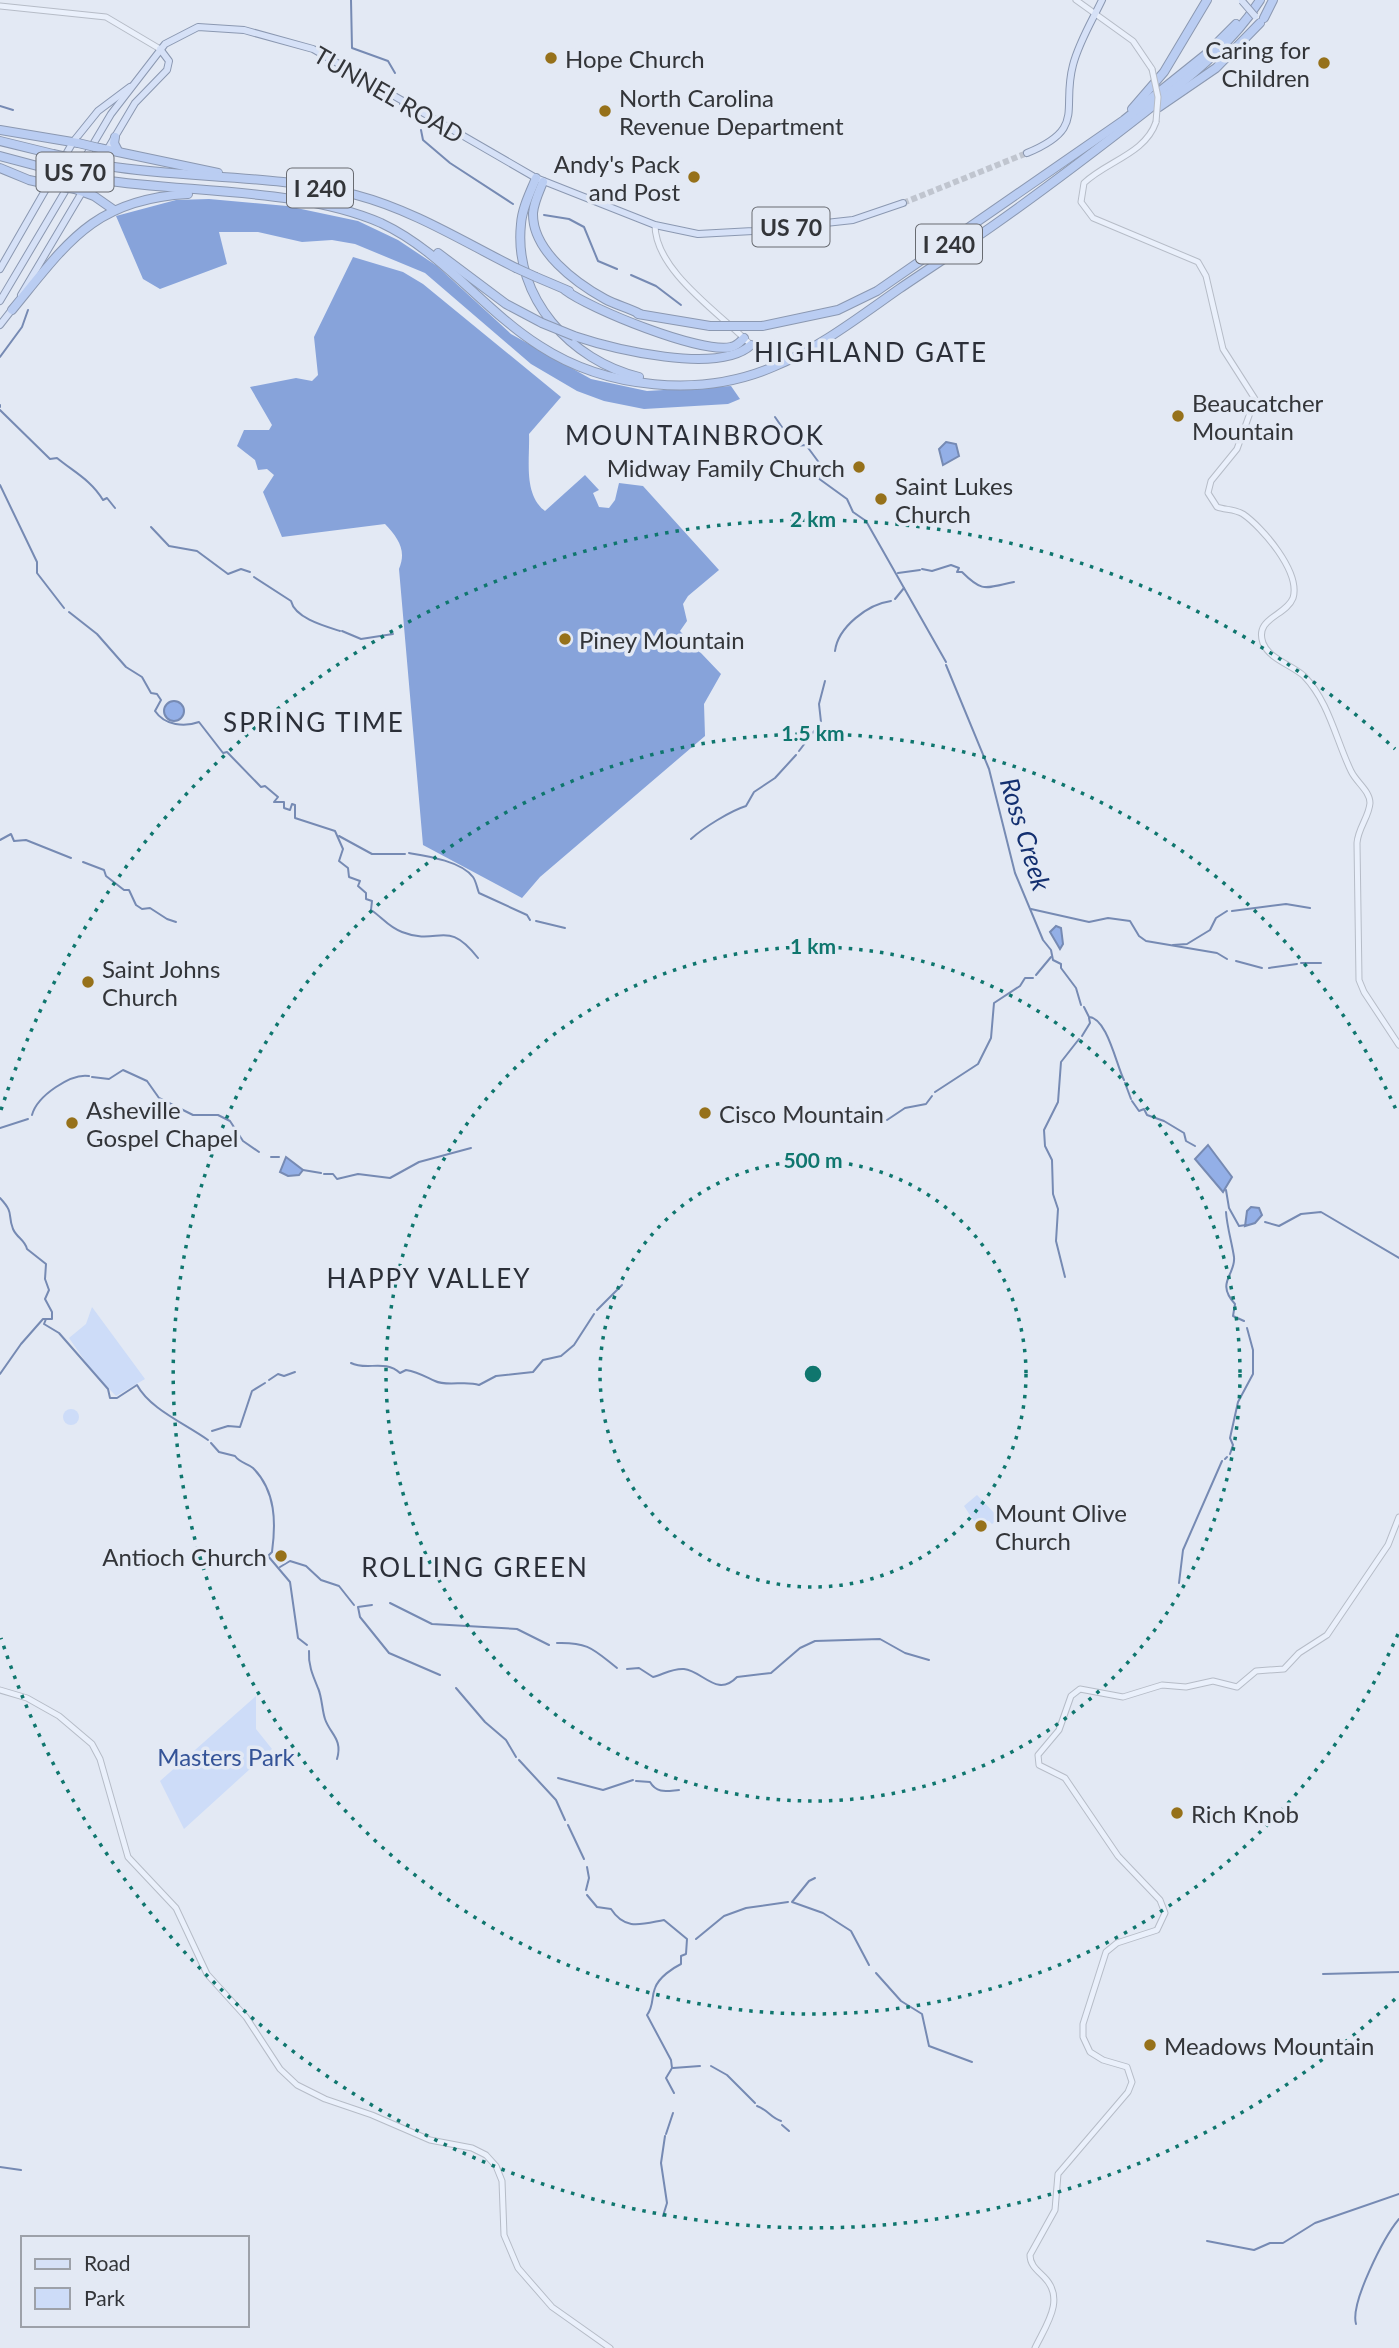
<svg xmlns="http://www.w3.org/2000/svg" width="1399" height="2348" font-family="Lato,sans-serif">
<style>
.green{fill:#cddcf8}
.forest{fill:#87a3da}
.water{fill:#93afe7;stroke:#768ab3;stroke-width:2}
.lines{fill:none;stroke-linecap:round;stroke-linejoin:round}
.stream{stroke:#768ab3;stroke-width:2}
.primary-tunnel{stroke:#c0c5cf;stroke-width:6;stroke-dasharray:6 3;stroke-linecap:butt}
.secondary-casing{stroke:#b6bcc7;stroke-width:7}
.primary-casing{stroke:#8b98b1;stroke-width:8}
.highway-casing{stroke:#8b98b1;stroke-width:10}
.secondary{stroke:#eaf0fb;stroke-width:5}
.primary{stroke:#d6e1f7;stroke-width:6}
.highway{stroke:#bacdf2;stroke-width:8}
.secondary-bridge-casing{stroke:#b6bcc7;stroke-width:7;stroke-linecap:butt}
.primary-bridge-casing{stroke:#8b98b1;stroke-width:8;stroke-linecap:butt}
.highway-bridge-casing{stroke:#8b98b1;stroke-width:10;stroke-linecap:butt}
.secondary-bridge{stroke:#eaf0fb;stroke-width:5}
.primary-bridge{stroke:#d6e1f7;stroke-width:6}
.highway-bridge{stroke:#bacdf2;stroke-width:8}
.ring{fill:none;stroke:#0f766e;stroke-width:3.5;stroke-dasharray:3.5 7}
.poi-dot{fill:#96711a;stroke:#e3e9f4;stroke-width:2.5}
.labels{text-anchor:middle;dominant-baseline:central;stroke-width:7;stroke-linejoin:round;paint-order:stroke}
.shield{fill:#e3e9f4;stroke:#686b71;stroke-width:2}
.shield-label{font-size:23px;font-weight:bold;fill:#333539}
.poi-label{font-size:24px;fill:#333539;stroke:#e3e9f4;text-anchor:start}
.street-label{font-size:24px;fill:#333539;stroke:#e3e9f4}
.park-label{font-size:24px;fill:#345397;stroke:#e3e9f4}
.neighbourhood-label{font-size:26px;letter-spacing:2px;fill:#2b2f38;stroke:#e3e9f4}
.water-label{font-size:26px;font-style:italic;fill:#143070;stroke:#e3e9f4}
.centre{fill:#0f766e;stroke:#e3e9f4;stroke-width:3.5}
.ring-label{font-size:21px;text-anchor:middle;font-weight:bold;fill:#0f766e;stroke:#e3e9f4;stroke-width:7;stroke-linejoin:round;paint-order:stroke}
</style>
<rect width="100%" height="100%" fill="#e3e9f4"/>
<g class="green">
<path d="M92,1307L145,1379L116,1396L92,1371L69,1338L86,1324Z"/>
<circle cx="71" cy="1417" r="8"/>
<path d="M977,1495L999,1518L992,1524L989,1521H974L964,1506Z"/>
<path d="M256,1696V1729L272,1749L184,1829L160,1781Z"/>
</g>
<g class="forest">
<path d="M209,199L287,206L358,221L398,240L437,266L511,334L591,379L647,391L731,386L740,399L728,404L644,409L604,401L577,391L531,364L425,273L355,244L332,240L302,242L258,232H219L227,264L160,289L143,279L116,216L176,200Z"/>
<path d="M353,257L403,272L423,284L561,397L529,434C530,460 523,494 545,511L585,475L599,490L593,493L599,507L609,508L615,500L619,483L643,486L719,570L688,596L683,604L687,621L680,631L721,674L704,704L705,736L540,877L522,898L423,845L399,569C407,550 398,538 385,524L282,537L263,492L274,475L267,469L258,470L255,460L237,446L244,430H269L272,425L250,387L296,378L312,381L318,375L314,337Z"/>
</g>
<g class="water">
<path d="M946,442L956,444L959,456L943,465L939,449Z"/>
<circle cx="174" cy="711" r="10"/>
<path d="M1056,926L1061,928L1063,944L1060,949L1050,932Z"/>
<path d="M1208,1145L1232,1177L1223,1192L1195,1159Z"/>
<path d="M286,1157L303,1170L299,1175L288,1176L280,1172Z"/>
<path d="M1251,1207L1259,1208L1262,1215L1255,1223L1245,1226L1247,1211Z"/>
</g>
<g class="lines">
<g class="stream">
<path d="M351,0L352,48L388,61L395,73"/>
<path d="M400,104L417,115"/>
<path d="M0,106L13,110"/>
<path d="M421,130L423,140L450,163L513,204"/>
<path d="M544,215L569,219L584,227L598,261L617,269"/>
<path d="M631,275L656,286L681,305"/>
<path d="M0,357L22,327L28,310"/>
<path d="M0,405V407"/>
<path d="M0,410L50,459L57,458C74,472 91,480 103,500L107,498L115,508"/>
<path d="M775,417L795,446L806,445L823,468L818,478L847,499L853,512L866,521L946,662"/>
<path d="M0,485L37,562V573L64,608"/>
<path d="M151,527L169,546L197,551L228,574L241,569L250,572"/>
<path d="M922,569L932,571L951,565L959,568L957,572H962C983,593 985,588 1014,582"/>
<path d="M898,573L920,570"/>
<path d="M254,577L291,601C295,618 324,626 340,631"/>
<path d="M895,599L904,588"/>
<path d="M69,612L97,634L126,667L142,677L151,693L157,694L161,700L155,711C165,726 185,727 199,722L223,753L227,752L261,787L265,786L278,797L274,802H284V808L290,810L292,804L295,805V818L335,831L343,849L339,861L348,868L349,877L360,881L358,886L366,893V899L372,901L371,910C382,917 388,927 402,932C440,947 446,917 478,958"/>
<path d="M342,631L361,639L393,634"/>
<path d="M835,651C838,627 868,604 891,601"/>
<path d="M946,665L989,769L1015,873L1043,940L1051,950L1053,960L1061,964V968L1076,988L1081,1005"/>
<path d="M799,751L821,722L819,704L825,681"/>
<path d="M339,836L372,854H405"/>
<path d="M691,839C703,828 730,811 746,806L754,792L775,778L796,755"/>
<path d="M0,840L11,834L14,841L26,840L71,858"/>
<path d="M409,853C427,856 461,861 473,877C476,881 477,888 479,893L527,915L530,920"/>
<path d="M83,862L104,870L106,876L124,890H129L136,905L142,909L150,908L167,919L176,922"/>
<path d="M1031,909L1089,922L1108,918L1130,921L1139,936L1146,941L1217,953L1227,959"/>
<path d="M1232,911L1286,904L1310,908"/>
<path d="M536,921L565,928"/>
<path d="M1173,945L1187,944L1210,930L1216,918L1227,911"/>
<path d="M1236,961L1262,968"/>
<path d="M1301,963H1321"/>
<path d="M1269,968L1297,964"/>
<path d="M1036,975L1051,957"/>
<path d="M1084,1007L1089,1017C1107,1018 1116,1064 1124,1080"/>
<path d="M1082,1036L1090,1023L1089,1018"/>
<path d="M92,1077L109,1079L123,1070L147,1081L159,1098L193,1115H218L230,1121L243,1141L259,1152"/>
<path d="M1125,1083L1131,1099"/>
<path d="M935,1092L978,1064L991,1038L994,1003L1020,986L1025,978H1033"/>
<path d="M1132,1101L1139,1111L1144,1109L1147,1115L1164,1121L1184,1133L1186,1141L1195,1146"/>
<path d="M32,1115C37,1096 71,1073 89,1076"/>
<path d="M887,1120L905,1108L926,1104L932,1096"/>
<path d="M0,1128L28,1119"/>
<path d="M271,1157H279"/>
<path d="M303,1170L321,1173"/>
<path d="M324,1174H333L337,1179L358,1174L390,1178L419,1162L471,1148"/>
<path d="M1226,1190L1229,1208L1239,1226L1246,1225"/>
<path d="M0,1198C15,1214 7,1214 13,1229C17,1238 25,1240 27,1249L46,1264L45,1279L49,1290L45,1299L52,1312V1319H43L21,1344L0,1374"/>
<path d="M1226,1212C1227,1227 1232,1243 1234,1257C1236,1275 1215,1282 1235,1304L1233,1316L1244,1321"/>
<path d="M1265,1222L1279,1226L1301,1214L1321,1212L1399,1258"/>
<path d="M1065,1277L1056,1241L1058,1209L1053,1194L1052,1160L1045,1146L1044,1130L1058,1102L1061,1062L1079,1039"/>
<path d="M597,1310L622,1285"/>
<path d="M46,1319L44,1324L59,1333L108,1389L110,1398H117L137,1385C150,1409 184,1423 208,1440"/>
<path d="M351,1363C366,1371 385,1359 400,1373L406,1370C418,1372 426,1377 435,1381C447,1387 466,1380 479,1385L496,1376L533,1372L543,1360L561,1356L574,1345L594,1314"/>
<path d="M269,1380L278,1374L284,1376L295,1372"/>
<path d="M212,1431L228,1426L240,1427L252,1391L265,1383"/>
<path d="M211,1443L219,1452L235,1456C240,1463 247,1463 253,1468C276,1491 276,1523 272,1552L268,1556L290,1582L298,1638L307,1645"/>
<path d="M1230,1454L1233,1445L1230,1438L1238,1402L1253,1374V1350L1247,1328"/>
<path d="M1225,1459L1227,1457"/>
<path d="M280,1567L290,1561L306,1566L321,1580L339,1586L354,1605"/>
<path d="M1179,1583L1183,1550L1222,1461"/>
<path d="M390,1603L432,1624L517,1629L549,1645"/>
<path d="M372,1605L358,1607L360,1617L389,1653L440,1675"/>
<path d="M557,1643C589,1642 594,1650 617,1668"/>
<path d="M309,1651C308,1665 313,1676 318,1688C322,1697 322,1710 325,1719C330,1734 343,1739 337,1759"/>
<path d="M627,1669L639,1668L653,1677C664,1674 673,1668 684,1669C703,1671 717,1698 737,1677L771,1673L800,1648L815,1641L880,1639L905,1653L929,1660"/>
<path d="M456,1688L485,1722L506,1740L516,1757"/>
<path d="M519,1760L556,1800L565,1820"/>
<path d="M558,1778L603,1790L633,1780"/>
<path d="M636,1781L650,1782C657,1794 667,1791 679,1790"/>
<path d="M568,1825L584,1859"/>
<path d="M815,1878L809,1881L792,1902L823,1913L851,1931L869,1965"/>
<path d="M586,1890L589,1878L587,1867"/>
<path d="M587,1895L597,1907L611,1909C625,1931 642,1924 664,1920L687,1939L686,1954L681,1956V1964C673,1968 659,1977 655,1988C651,1998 654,2006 647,2015L671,2060L672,2068L666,2078L674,2093"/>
<path d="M696,1939L724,1916L746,1908L788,1902"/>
<path d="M876,1973L901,2001L922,2014L929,2046L972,2062"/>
<path d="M1323,1974L1399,1972"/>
<path d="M711,2066L727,2075L755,2103"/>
<path d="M673,2068L700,2066"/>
<path d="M757,2106C768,2110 771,2118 781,2121"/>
<path d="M782,2125L789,2131"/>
<path d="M666,2134L673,2113"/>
<path d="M0,2167L21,2170"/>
<path d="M663,2216L667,2203L661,2163L665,2136"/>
<path d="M1207,2241L1254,2250L1270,2243H1283L1315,2223L1399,2194"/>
<path d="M1356,2324C1350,2303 1384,2237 1399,2219"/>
</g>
<path class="primary-tunnel" d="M903,203L1027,153"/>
<defs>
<g id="secondary">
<path d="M1076,0L1133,41L1152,69"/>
<path d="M0,6L106,17L160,49"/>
<path d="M1156,122C1145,154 1107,161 1084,183L1081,202L1093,218L1198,262L1206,276L1223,349L1255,399L1237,449L1211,481L1208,493L1217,507C1225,510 1235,509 1243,514C1262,527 1301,572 1293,598C1286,616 1254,618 1263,643C1269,659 1292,665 1304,676C1329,702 1336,740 1351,771C1356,782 1370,791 1370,803C1369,817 1358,828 1357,843L1359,980L1364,992L1399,1045"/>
<path d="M655,225C655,271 721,314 751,345"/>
<path d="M0,1690L27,1698L59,1716L92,1744L100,1759L128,1857L176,1908L207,1974L246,2017L280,2069L297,2085L325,2099L372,2115L430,2140L472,2148L486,2155L496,2166L502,2181L504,2235L518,2268L552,2307L610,2348"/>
<path d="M1035,2348C1046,2325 1066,2299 1044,2277C1037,2270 1030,2265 1030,2255L1055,2210L1058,2174L1128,2092L1132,2082L1127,2067L1103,2060L1090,2052L1083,2037V2024L1106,1952L1117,1943L1157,1930L1165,1913L1160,1900L1118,1856L1065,1778L1039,1765L1038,1755L1059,1730L1071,1696L1080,1689L1123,1697L1162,1685L1186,1687L1213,1681L1237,1687L1256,1671L1284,1669L1299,1653L1327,1635L1388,1545L1399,1517"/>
</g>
<g id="primary">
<path d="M1027,153C1087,128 1061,110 1073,65C1079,42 1092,21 1102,0"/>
<path d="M0,269L73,142L98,111L130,87"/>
<path d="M21,295L135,103L167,70L169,61L160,49"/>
<path d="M0,301L111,114L165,44L198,27L244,30L313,49L536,178L655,225L698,234L753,231L853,220L903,203"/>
<path d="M0,325L14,307"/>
</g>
<g id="highway">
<path d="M1264,18L1273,0"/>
<path d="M1159,107L1216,68L1260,23"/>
<path d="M1132,109L1164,72L1207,0"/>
<path d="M0,130L78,143"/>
<path d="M115,137L114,143L118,151"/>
<path d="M0,141L53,154"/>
<path d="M99,148L218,173"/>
<path d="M0,156L45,168"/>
<path d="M107,166C190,179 275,174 356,195C413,210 464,242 516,268"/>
<path d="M0,168L29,180L56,186"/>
<path d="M536,178C530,193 522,208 521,224C513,298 572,361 639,377"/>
<path d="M102,180C189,193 301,188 381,223C443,252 483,310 540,346C606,389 701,398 773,367C819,348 859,317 899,289C931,267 963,247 994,225C1045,189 1095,151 1145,112C1186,80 1232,45 1260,0"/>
<path d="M543,182C539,192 534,202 533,213C532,251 576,283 605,299C616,305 629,308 640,314"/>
<path d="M75,189L94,196L114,210"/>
<path d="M438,253L506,304L542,323"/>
<path d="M536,277L569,291"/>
<path d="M565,290C590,309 701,354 731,347C737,346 740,342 744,338"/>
<path d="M12,310C67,243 94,199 188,194"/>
<path d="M638,314L710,326"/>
<path d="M762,326L838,310L877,291L1124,120L1205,55L1236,24"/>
<path d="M574,336C613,349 718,375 751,345"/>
</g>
</defs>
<use href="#secondary" class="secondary-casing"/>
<use href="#primary" class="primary-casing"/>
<use href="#highway" class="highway-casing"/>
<use href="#secondary" class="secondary"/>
<use href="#primary" class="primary"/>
<use href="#highway" class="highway"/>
<defs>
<path id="secondary-bridge" d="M1152,69L1158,97L1156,122"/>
<path id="primary-bridge" d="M1242,1L1255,16"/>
<g id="highway-bridge">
<path d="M78,143L99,148"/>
<path d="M53,154L107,166"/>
<path d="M45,168L102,180"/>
<path d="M56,186L75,189"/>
<path d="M516,268L536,277"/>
<path d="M542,323L574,336"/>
<path d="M710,326H762"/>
</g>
</defs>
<use href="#secondary-bridge" class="secondary-bridge-casing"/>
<use href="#primary-bridge" class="primary-bridge-casing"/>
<use href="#highway-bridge" class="highway-bridge-casing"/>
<use href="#secondary-bridge" class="secondary-bridge"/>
<use href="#primary-bridge" class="primary-bridge"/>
<use href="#highway-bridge" class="highway-bridge"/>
</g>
<g class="ring">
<circle cx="813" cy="1374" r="213"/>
<circle cx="813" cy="1374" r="427"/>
<path d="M1398 1634A640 640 0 1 1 1398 1114"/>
<path d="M1395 1999A854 854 0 0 1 1 1638M1 1110A854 854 0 0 1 1395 749"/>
</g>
<g class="poi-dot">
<circle cx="551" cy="58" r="7"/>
<circle cx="1324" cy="63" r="7"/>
<circle cx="605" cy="111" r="7"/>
<circle cx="694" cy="177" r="7"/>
<circle cx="1178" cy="416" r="7"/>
<circle cx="859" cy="467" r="7"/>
<circle cx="881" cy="499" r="7"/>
<circle cx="565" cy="639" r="7"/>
<circle cx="88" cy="982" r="7"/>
<circle cx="705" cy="1113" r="7"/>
<circle cx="72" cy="1123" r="7"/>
<circle cx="981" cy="1526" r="7"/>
<circle cx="281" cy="1556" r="7"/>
<circle cx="1177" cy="1813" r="7"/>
<circle cx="1150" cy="2045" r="7"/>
</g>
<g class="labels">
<g class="shield">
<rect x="36.5" y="152.5" width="77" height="39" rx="5"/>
<rect x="287" y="168.5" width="66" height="39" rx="5"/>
<rect x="752.5" y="207.5" width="77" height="39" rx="5"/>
<rect x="916" y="224.5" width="66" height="39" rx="5"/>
</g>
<g class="shield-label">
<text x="75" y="172">US 70</text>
<text x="320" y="188">I 240</text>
<text x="791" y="227">US 70</text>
<text x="949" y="244">I 240</text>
</g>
<g class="poi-label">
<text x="1310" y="49" text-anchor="end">Caring for<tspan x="1310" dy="28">Children</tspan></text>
<text x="565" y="58">Hope Church</text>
<text x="619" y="97">North Carolina<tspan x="619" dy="28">Revenue Department</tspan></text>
<text x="680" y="163" text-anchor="end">Andy's Pack<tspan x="680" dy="28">and Post</tspan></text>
<text x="1192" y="402">Beaucatcher<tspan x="1192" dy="28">Mountain</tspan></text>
<text x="845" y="467" text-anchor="end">Midway Family Church</text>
<text x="895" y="485">Saint Lukes<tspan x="895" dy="28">Church</tspan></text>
<text x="579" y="639">Piney Mountain</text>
<text x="102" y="968">Saint Johns<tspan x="102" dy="28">Church</tspan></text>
<text x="86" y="1109">Asheville<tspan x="86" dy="28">Gospel Chapel</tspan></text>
<text x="719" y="1113">Cisco Mountain</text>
<text x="995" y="1512">Mount Olive<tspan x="995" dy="28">Church</tspan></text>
<text x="267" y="1556" text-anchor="end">Antioch Church</text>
<text x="1191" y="1813">Rich Knob</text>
<text x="1164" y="2045">Meadows Mountain</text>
</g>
<g class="street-label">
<text transform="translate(389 94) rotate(30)">TUNNEL ROAD</text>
</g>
<g class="park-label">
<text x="226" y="1756">Masters Park</text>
</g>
<g class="neighbourhood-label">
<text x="871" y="352">HIGHLAND GATE</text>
<text x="695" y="435">MOUNTAINBROOK</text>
<text x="314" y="722">SPRING TIME</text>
<text x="429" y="1278">HAPPY VALLEY</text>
<text x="475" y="1567">ROLLING GREEN</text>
</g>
<g class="water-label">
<text transform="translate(1026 834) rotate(73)">Ross Creek</text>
</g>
</g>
<circle cx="813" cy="1374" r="10" class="centre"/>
<g class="ring-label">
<text x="813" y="527">2 km</text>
<text x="813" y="741">1.5 km</text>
<text x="813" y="954">1 km</text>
<text x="813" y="1168">500 m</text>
</g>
<rect x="21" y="2236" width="228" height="91" fill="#e3e9f4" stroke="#9da1a9" stroke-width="2"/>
<rect x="35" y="2259" width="35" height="10" fill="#d6e1f7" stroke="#9da1a9" stroke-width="2"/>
<text x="84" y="2271" font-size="21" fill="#333539">Road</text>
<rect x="35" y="2288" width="35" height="21" fill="#cddcf8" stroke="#9da1a9" stroke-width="2"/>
<text x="84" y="2306" font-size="21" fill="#333539">Park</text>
</svg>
